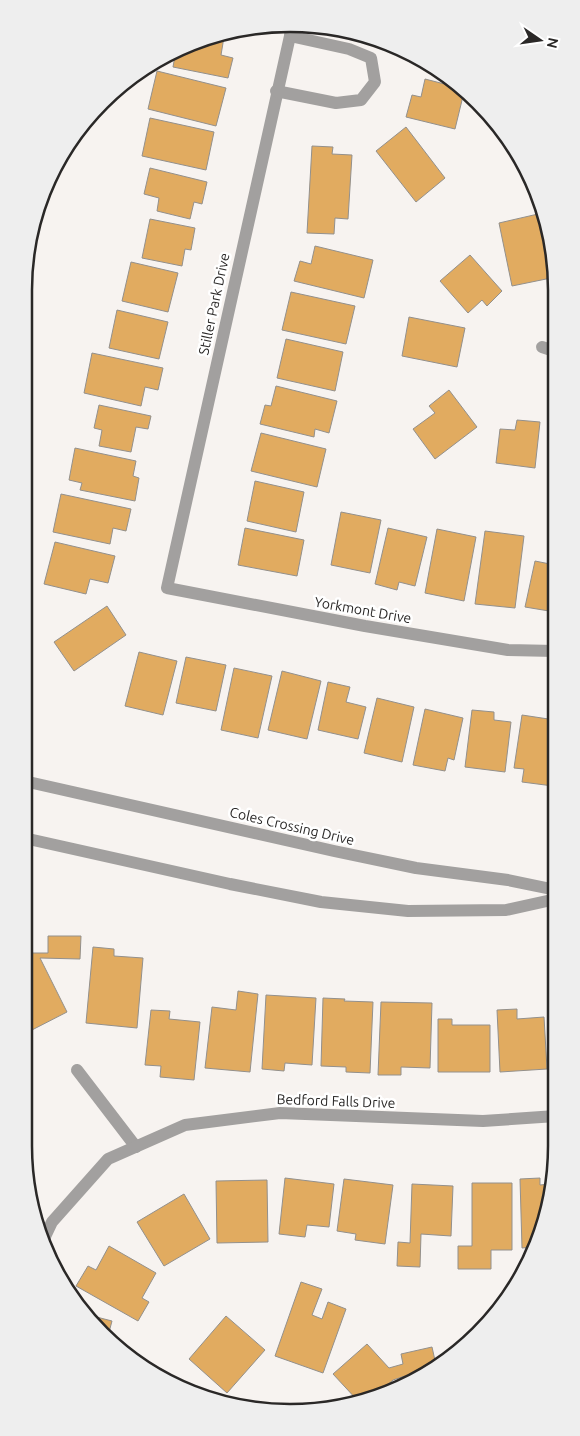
<svg xmlns="http://www.w3.org/2000/svg" width="580" height="1436" font-family="Ubuntu,sans-serif">
<style>
.building{fill:#e1ab60;stroke:#93908c}
.lines{fill:none;stroke-linecap:round;stroke-linejoin:round}
.minor{stroke:#a2a09f;stroke-width:12}
.labels{text-anchor:middle;dominant-baseline:central;stroke-width:5;stroke-linejoin:round;paint-order:stroke}
.street-label{font-size:14px;fill:#2a2827;stroke:#fff}
.rim{fill:none;stroke:#2a2827;stroke-width:2.5}
</style>
<rect width="100%" height="100%" fill="#f7f3f0"/>
<g class="building">
<path d="M224,37L221,55L233,58L228,78L173,67L176,50Z"/>
<path d="M157,71L226,88L216,126L148,109Z"/>
<path d="M425,79L460,88L464,92L455,129L406,117L412,95L421,97Z"/>
<path d="M150,118L214,132L206,170L142,156Z"/>
<path d="M406,127L445,178L416,202L376,151Z"/>
<path d="M312,146L333,147L332,154L352,155L348,219L335,218L334,234L307,233Z"/>
<path d="M150,168L207,182L202,204L194,202L190,219L157,211L159,198L144,194Z"/>
<path d="M538,214L551,278L512,286L499,223Z"/>
<path d="M150,219L195,228L191,250L185,249L182,266L142,258Z"/>
<path d="M315,246L373,260L364,298L294,281L300,261L311,264Z"/>
<path d="M470,255L502,291L487,306L482,300L468,313L440,281Z"/>
<path d="M131,262L178,273L168,312L122,301Z"/>
<path d="M291,292L355,306L346,344L282,330Z"/>
<path d="M117,310L168,322L159,359L109,348Z"/>
<path d="M409,317L465,328L457,367L402,356Z"/>
<path d="M286,339L343,352L335,391L277,378Z"/>
<path d="M92,353L163,368L158,390L145,387L141,406L84,393Z"/>
<path d="M276,386L337,401L329,433L315,429L314,437L260,424L265,405L271,406Z"/>
<path d="M449,390L477,427L435,459L413,429L435,413L429,406Z"/>
<path d="M99,405L151,416L148,429L136,427L131,452L99,446L102,430L94,428Z"/>
<path d="M517,420L540,422L535,468L496,463L500,429L515,430Z"/>
<path d="M261,433L326,449L317,487L251,471Z"/>
<path d="M549,433L554,434L555,488H548Z"/>
<path d="M75,448L136,461L133,476L139,478L135,501L80,490L82,483L69,480Z"/>
<path d="M255,481L304,492L296,532L247,521Z"/>
<path d="M61,494L131,509L126,531L113,528L110,544L53,532Z"/>
<path d="M341,512L381,520L370,573L331,565Z"/>
<path d="M245,528L304,540L297,576L238,565Z"/>
<path d="M388,528L427,537L415,586L399,582L397,590L375,584Z"/>
<path d="M437,529L476,537L464,601L425,593Z"/>
<path d="M485,531L524,536L515,608L475,604Z"/>
<path d="M55,542L115,556L108,583L90,579L86,594L44,584Z"/>
<path d="M535,561L555,565V600L551,599L549,611L525,607Z"/>
<path d="M107,606L126,635L74,671L54,642Z"/>
<path d="M139,652L177,661L163,715L125,706Z"/>
<path d="M186,657L226,665L216,711L176,703Z"/>
<path d="M234,668L272,676L258,738L221,730Z"/>
<path d="M282,671L321,681L307,739L268,730Z"/>
<path d="M328,682L350,687L346,702L366,707L358,739L318,730Z"/>
<path d="M377,698L414,707L402,762L364,753Z"/>
<path d="M425,709L463,718L454,760L448,758L445,771L413,765Z"/>
<path d="M472,710L494,712V720L511,722L505,772L465,767Z"/>
<path d="M522,715L555,720V767L553,786L522,782L524,769L514,768Z"/>
<path d="M48,936H81L80,959L40,958L67,1012L28,1032L24,1022V971L27,969V953H48Z"/>
<path d="M93,947L114,949V956L143,958L137,1028L86,1023Z"/>
<path d="M238,991L258,994L250,1072L205,1068L212,1007L236,1010Z"/>
<path d="M266,995L316,998L312,1065L285,1063L284,1071L262,1069Z"/>
<path d="M323,998L345,999L344,1001L373,1002L370,1073L346,1072V1067L321,1066Z"/>
<path d="M381,1002L432,1003L430,1068L401,1067V1075H378Z"/>
<path d="M517,1009V1019L544,1017L547,1069L500,1072L497,1010Z"/>
<path d="M151,1010L170,1011L169,1019L200,1022L194,1080L160,1077L161,1066L145,1065Z"/>
<path d="M438,1019H452V1025H490V1072H438Z"/>
<path d="M285,1178L334,1184L329,1227L307,1225L305,1237L279,1234Z"/>
<path d="M540,1178V1185L550,1184L542,1231L534,1247L522,1248L520,1179Z"/>
<path d="M344,1179L393,1185L385,1244L355,1240L356,1234L337,1231Z"/>
<path d="M267,1180L268,1242L217,1243L216,1181Z"/>
<path d="M472,1183H512V1250H491V1269H458V1246H472Z"/>
<path d="M412,1184L453,1186L451,1236L421,1234L420,1267L397,1266L398,1242L410,1243Z"/>
<path d="M184,1194L210,1239L164,1266L137,1222Z"/>
<path d="M109,1246L156,1273L142,1298L149,1302L138,1321L76,1286L88,1266L96,1270Z"/>
<path d="M301,1282L322,1289L312,1315L322,1319L328,1302L346,1309L323,1373L275,1356Z"/>
<path d="M85,1314L112,1321L108,1336L90,1321Z"/>
<path d="M226,1316L265,1350L227,1393L189,1359Z"/>
<path d="M367,1344L389,1368L403,1364L401,1354L432,1347L436,1365L423,1376L407,1383L405,1376L393,1380L377,1394L358,1401L333,1374Z"/>
</g>
<g class="lines">
<g class="minor">
<path d="M292,27L167,588L365,626L508,650L555,651"/>
<path d="M276,91L336,103L361,100L375,82L371,58L349,49L290,36"/>
<path d="M542,347L554,351"/>
<path d="M24,781L334,851L416,868L508,880L556,890"/>
<path d="M24,838L230,884L321,902L408,911L506,910L556,899"/>
<path d="M77,1070L136,1147"/>
<path d="M43,1241L52,1222L108,1159L185,1125L280,1113L483,1121L556,1116"/>
</g>
</g>
<g class="labels">
<g class="street-label">
<text transform="translate(214 304) rotate(-78)">Stiller Park Drive</text>
<text transform="translate(363 610) rotate(10)">Yorkmont Drive</text>
<text transform="translate(292 826) rotate(13)">Coles Crossing Drive</text>
<text transform="translate(336 1101) rotate(2)">Bedford Falls Drive</text>
</g>
</g>
<path d="M0 0H580V1436H0ZM290 32H290A258 258 0 0 1 548 290V1146A258 258 0 0 1 290 1404H290A258 258 0 0 1 32 1146V290A258 258 0 0 1 290 32Z" fill="#eee" fill-rule="evenodd"/>
<path class="rim" d="M290 32H290A258 258 0 0 1 548 290V1146A258 258 0 0 1 290 1404H290A258 258 0 0 1 32 1146V290A258 258 0 0 1 290 32Z"/>
<g transform="translate(540 40) rotate(103)" stroke="#ffffff" stroke-width="4" paint-order="stroke">
<path d="M0-4L9 19L0 12L-9 19Z" fill="#2a2827"/>
<text y="-8" font-size="14" font-weight="bold" text-anchor="middle" fill="#2a2827">N</text>
</g>
</svg>
